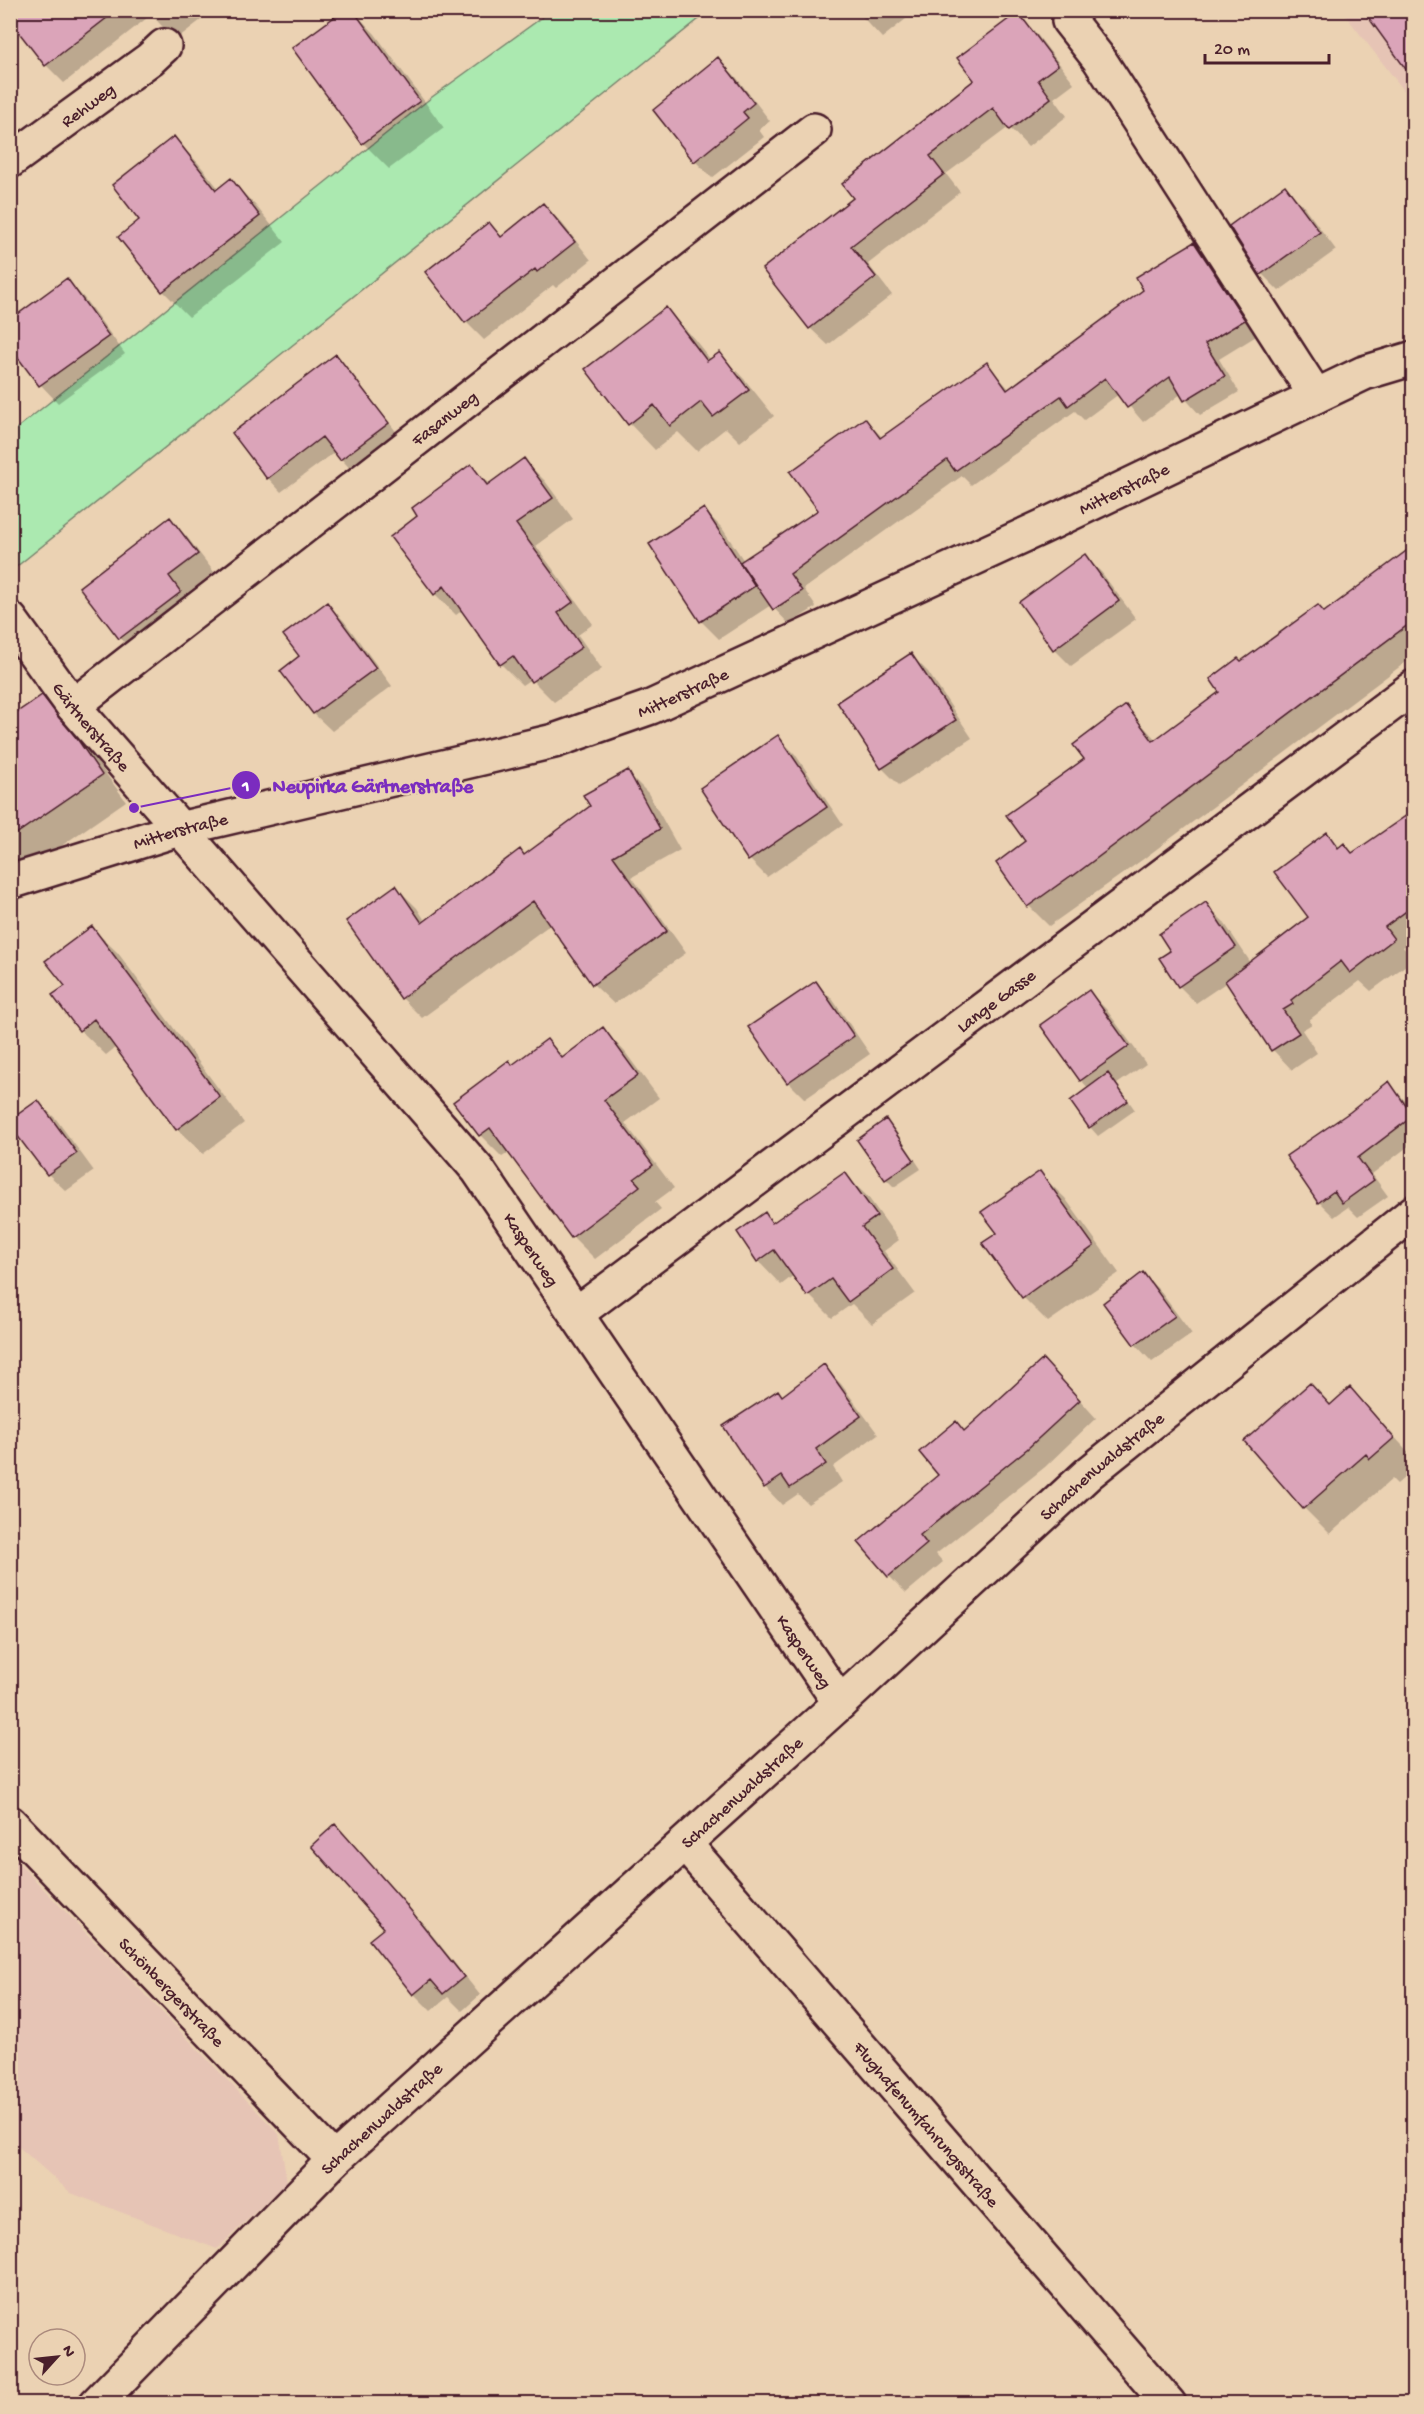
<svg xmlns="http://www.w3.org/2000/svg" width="1424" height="2414" viewBox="0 0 1424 2414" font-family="'Gochi Hand',sans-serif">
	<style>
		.built { fill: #e6c4b5 }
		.green { fill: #abe9b0; stroke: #7a846e; stroke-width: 1.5 }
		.shadow { fill: #0003 }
		.building { fill: #dba4b9; stroke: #4a1f2b; stroke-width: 1.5 }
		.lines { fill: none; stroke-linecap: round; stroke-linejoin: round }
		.minor-casing { stroke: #4a1f2b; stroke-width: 38 }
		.minor { stroke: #ebd2b3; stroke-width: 33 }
		.labels { text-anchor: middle; stroke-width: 4.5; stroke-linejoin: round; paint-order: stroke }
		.street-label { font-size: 18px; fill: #4a1f2b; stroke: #ebd2b3 }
		.leader { fill: none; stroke: #7b2cbf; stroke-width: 2 }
		.callout-dot { fill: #7b2cbf; stroke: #ebd2b3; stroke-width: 2 }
		.mark-label { font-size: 18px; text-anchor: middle; font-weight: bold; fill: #fff }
		.callout-label { font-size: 20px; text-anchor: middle; font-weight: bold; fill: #7b2cbf; stroke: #ebd2b3; stroke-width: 4.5; stroke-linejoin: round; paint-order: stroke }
	</style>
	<rect width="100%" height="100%" fill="#ebd2b3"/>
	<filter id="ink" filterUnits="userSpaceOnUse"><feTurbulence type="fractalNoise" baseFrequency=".0167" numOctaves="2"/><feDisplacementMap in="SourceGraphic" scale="12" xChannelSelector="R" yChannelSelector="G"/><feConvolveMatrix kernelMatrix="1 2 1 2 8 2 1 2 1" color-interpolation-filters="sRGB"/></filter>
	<g filter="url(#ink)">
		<path class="built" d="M 1342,11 L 1413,11 L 1413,102 Z
			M 11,1855 L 279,2134 L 287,2182 L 217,2249 L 71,2193 L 11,2140 Z"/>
		<path class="green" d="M 551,11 L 709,11 L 11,571 L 11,433 L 432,97 Z"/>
		<path class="shadow" d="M 23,10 L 141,10 L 147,18 L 64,83 L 46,65 L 11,20 Z
			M 147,10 L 214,10 L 175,40 Z
			M 352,10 L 375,34 L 444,128 L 389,169 L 363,143 L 295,49 Z
			M 856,10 L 917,10 L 882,38 Z
			M 1365,10 L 1414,10 L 1414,76 Z
			M 1018,14 L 1035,32 L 1074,83 L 1054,98 L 1067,116 L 1028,147 L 1009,127 L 946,174 L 960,192 L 868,264 L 892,295 L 828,345 L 810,328 L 855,199 L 976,80 Z
			M 718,59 L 736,77 L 770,121 L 759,130 L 764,137 L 712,178 L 695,161 Z
			M 174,138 L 199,164 L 219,189 L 231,180 L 256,206 L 285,242 L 189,317 L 163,291 L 120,237 L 141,220 Z
			M 1285,187 L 1302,204 L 1336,250 L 1279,291 L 1262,274 L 1231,227 Z
			M 543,205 L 561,222 L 591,260 L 556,288 L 553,285 L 484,340 L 466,322 L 427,273 L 489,224 L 502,237 Z
			M 1194,244 L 1209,259 L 1258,335 L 1219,359 L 1239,392 L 1200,415 L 1181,394 L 1143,422 L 1119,394 L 1084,420 L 1075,411 L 971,485 L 962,476 L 804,589 L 816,607 L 789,624 L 771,605 L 719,639 L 701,621 L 651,544 L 704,510 L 722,528 L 744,561 L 820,511 L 865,420 L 883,438 L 987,364 L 1010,390 L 1145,290 Z
			M 67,280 L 84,298 L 125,354 L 58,403 L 41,385 L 10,344 Z
			M 666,309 L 691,335 L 711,360 L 720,354 L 745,380 L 774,416 L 740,442 L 726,428 L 697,451 L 678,432 L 655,450 L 630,424 L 587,369 Z
			M 336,356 L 349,370 L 401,438 L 354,473 L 335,452 L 281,492 L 268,478 Z
			M 524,460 L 545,481 L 573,519 L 536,546 L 593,624 L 578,635 L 602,669 L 554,702 L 531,679 L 522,685 L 501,664 L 463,610 L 456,615 L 435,594 L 419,516 L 471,466 L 490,485 Z
			M 170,519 L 187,537 L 214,572 L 186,594 L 198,610 L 138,656 L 120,638 L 81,587 Z
			M 1414,548 L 1414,656 L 1142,860 L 1049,926 L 1029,906 L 1027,842 L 1126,707 L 1157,741 L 1221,692 L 1241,663 L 1325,614 Z
			M 1085,556 L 1102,573 L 1136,619 L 1071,666 L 1054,649 Z
			M 327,604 L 344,621 L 392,686 L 332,731 L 314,714 L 282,671 L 301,657 Z
			M 911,655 L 928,672 L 972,738 L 899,785 L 882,768 Z
			M 42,697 L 68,723 L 126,801 L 12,880 L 10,878 L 10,743 Z
			M 778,737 L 795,754 L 843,825 L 767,877 L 750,860 L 702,789 Z
			M 627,772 L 648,793 L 680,850 L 632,877 L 686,953 L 614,1004 L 593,984 L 551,924 L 422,1018 L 402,998 L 396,887 L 417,908 L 426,922 L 525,856 L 592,806 Z
			M 1414,813 L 1414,912 L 1404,918 L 1414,930 L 1414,940 L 1403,947 L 1413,960 L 1371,991 L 1360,981 L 1309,1020 L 1312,1024 L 1302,1030 L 1317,1053 L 1292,1070 L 1273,1050 L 1227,982 L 1196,1003 L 1179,986 L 1172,951 L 1205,904 L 1223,921 L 1251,963 L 1310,917 L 1327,834 L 1341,848 L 1344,845 L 1353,854 Z
			M 92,928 L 118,953 L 244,1123 L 203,1154 L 177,1129 L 116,1047 L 106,1055 L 80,1030 L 67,986 Z
			M 816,983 L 833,1000 L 870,1054 L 805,1099 L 788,1082 Z
			M 1089,992 L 1106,1009 L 1146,1064 L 1117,1084 L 1135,1110 L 1098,1136 L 1090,1127 L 1089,1089 L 1081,1080 Z
			M 603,1029 L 625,1052 L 659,1098 L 625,1123 L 674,1188 L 655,1202 L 661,1209 L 595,1259 L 573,1237 L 510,1152 L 502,1157 L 480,1135 L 513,1066 L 547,1041 L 564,1058 Z
			M 1389,1083 L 1414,1111 L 1414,1142 L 1372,1174 L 1388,1196 L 1358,1217 L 1348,1207 L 1334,1217 L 1319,1202 L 1351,1113 Z
			M 38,1102 L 56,1119 L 94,1171 L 66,1191 L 48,1174 L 10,1123 Z
			M 886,1121 L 895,1130 L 921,1169 L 894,1187 L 886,1179 Z
			M 1039,1173 L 1065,1198 L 1119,1273 L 1048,1322 L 1023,1297 L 999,1234 Z
			M 844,1174 L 868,1197 L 899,1240 L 884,1251 L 915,1293 L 872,1324 L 852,1304 L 832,1318 L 809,1295 L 794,1275 L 781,1285 L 758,1261 L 765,1214 L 774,1224 Z
			M 1143,1274 L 1160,1291 L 1192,1334 L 1152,1362 L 1135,1344 L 1106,1303 Z
			M 823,1366 L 841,1384 L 878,1434 L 833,1467 L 842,1482 L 808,1504 L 798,1494 L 782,1505 L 765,1487 L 783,1397 Z
			M 1060,1378 L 1096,1418 L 1045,1467 L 936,1554 L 943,1562 L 906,1593 L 889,1576 L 965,1432 Z
			M 1310,1385 L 1331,1406 L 1350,1389 L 1414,1458 L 1414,1469 L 1397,1484 L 1392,1479 L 1330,1534 L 1304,1508 L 1246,1441 Z
			M 335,1826 L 421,1921 L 480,1995 L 462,2011 L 448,1997 L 431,2011 L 414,1994 L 386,1928 Z"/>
		<path class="building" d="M 10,10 L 117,10 L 45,66 L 10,21 Z
			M 344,10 L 353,10 L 420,101 L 362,144 L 292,48 Z
			M 1363,10 L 1413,10 L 1413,79 Z
			M 1018,12 L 1058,65 L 1038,80 L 1051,98 L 1009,130 L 993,108 L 930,156 L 944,174 L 851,246 L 876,277 L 809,329 L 762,269 L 853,198 L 842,184 L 974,80 L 957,58 Z
			M 718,57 L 754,103 L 743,112 L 748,118 L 694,162 L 653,110 Z
			M 174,136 L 216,190 L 231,178 L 260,216 L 162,292 L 118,237 L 139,220 L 112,185 Z
			M 1285,185 L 1320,232 L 1260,275 L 1229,226 Z
			M 543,203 L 575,242 L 537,272 L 535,269 L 465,323 L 425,272 L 489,222 L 501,237 Z
			M 1194,242 L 1245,320 L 1205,344 L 1225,376 L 1184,401 L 1170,377 L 1127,408 L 1105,378 L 1068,406 L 1061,396 L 955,471 L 947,460 L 790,574 L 802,591 L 773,610 L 740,562 L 818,510 L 790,472 L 865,418 L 880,438 L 987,362 L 1007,390 L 1143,290 L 1136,277 Z
			M 67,278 L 109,336 L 39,386 L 10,347 L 10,320 Z
			M 666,307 L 707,361 L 720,352 L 749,390 L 713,417 L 701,402 L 670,426 L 654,405 L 628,425 L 585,369 Z
			M 336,354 L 389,423 L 340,460 L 322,437 L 267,479 L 232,433 Z
			M 524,458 L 553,498 L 516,524 L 573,602 L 558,613 L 582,647 L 531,682 L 513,656 L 500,665 L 444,586 L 434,595 L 390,537 L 417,516 L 412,508 L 471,464 L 487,485 Z
			M 704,508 L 755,586 L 700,622 L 649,544 Z
			M 170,517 L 198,554 L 169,576 L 181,592 L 119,639 L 79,587 Z
			M 1413,546 L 1413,621 L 1073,876 L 1072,875 L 1027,907 L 996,863 L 1025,841 L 1006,815 L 1084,759 L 1073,745 L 1126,705 L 1153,741 L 1219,692 L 1210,679 L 1238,658 L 1241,661 L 1318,605 L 1324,612 Z
			M 1085,554 L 1119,601 L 1053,650 L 1019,602 Z
			M 327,602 L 376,668 L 313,714 L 280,671 L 299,656 L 283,635 Z
			M 911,653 L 956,720 L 881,769 L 837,702 Z
			M 42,695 L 78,740 L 102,775 L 10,838 L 10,717 Z
			M 778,735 L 827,807 L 748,861 L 700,788 Z
			M 628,770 L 660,829 L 613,856 L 667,931 L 592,985 L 533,901 L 401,999 L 346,921 L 396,885 L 422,923 L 520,849 L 524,855 L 590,806 L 583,795 Z
			M 1413,811 L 1413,906 L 1385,927 L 1394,939 L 1350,973 L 1341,961 L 1291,1000 L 1293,1004 L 1283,1010 L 1299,1033 L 1271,1051 L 1225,981 L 1308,917 L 1274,872 L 1327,832 L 1338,848 L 1344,843 L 1352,853 Z
			M 1206,902 L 1236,947 L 1178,987 L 1159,958 L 1170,951 L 1159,934 Z
			M 92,926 L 220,1097 L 176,1130 L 94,1019 L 79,1031 L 52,995 L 65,986 L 45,961 Z
			M 816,981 L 854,1036 L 787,1083 L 748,1027 Z
			M 1089,990 L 1129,1046 L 1080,1081 L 1040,1025 Z
			M 603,1027 L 638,1075 L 604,1100 L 653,1165 L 634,1179 L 640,1186 L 571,1238 L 490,1128 L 479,1136 L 453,1102 L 509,1060 L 512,1065 L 547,1039 L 562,1058 Z
			M 1108,1073 L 1128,1101 L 1089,1128 L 1070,1101 Z
			M 1389,1081 L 1413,1116 L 1358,1158 L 1374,1180 L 1342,1203 L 1334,1191 L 1318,1203 L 1286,1156 L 1350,1112 Z
			M 38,1100 L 77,1153 L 47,1175 L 10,1126 L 10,1120 Z
			M 886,1119 L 914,1160 L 885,1180 L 857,1140 Z
			M 1040,1171 L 1094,1246 L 1022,1298 L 982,1243 L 997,1233 L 981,1212 Z
			M 845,1172 L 877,1216 L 862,1227 L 893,1269 L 848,1302 L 831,1279 L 807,1296 L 774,1250 L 757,1262 L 737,1232 L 765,1212 L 772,1223 Z
			M 1143,1272 L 1175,1316 L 1134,1345 L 1103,1303 Z
			M 1043,1359 L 1080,1400 L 1027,1449 L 920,1535 L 927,1544 L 888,1577 L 858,1542 L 938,1475 L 919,1452 L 956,1421 L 964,1431 Z
			M 824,1364 L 861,1416 L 816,1449 L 826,1464 L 790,1488 L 782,1476 L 764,1488 L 723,1426 L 778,1390 L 782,1396 Z
			M 1310,1383 L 1330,1405 L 1350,1387 L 1394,1438 L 1370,1459 L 1366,1454 L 1303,1509 L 1244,1441 Z
			M 335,1824 L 404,1902 L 464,1977 L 443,1994 L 431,1980 L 413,1995 L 369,1940 L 384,1928 L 311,1846 Z"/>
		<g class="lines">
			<g class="minor-casing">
				<g id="minor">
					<path d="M 1069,21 L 1099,59 L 1316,396"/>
					<path id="s1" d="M 10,161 L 150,59 L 164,46"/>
					<path id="s2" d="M 10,619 L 73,706 L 478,1170 L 840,1703"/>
					<path id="s3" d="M 73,706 L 814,130"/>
					<path id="s4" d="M 10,882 L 179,829 L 554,741 L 651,707 L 1042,527 L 1364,373 L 1414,358"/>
					<path id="s5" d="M 576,1314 L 1414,687"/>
					<path id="s6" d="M 10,1823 L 334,2160"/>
					<path id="s7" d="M 685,1844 L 1169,2404"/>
					<path id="s8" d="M 96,2404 L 334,2160 L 840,1703 L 1089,1473 L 1414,1212"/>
				</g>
			</g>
			<use href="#minor" class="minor"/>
		</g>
	</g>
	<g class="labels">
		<g class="street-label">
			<text dy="6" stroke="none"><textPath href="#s1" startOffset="96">Rehweg</textPath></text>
			<text dy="6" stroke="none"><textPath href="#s3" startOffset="470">Fasanweg</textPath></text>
			<text dy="6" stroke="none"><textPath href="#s4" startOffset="1186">Mitterstraße</textPath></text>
			<text dy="6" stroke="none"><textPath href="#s4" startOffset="700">Mitterstraße</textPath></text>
			<text dy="6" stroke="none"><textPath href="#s2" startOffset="135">Gärtnerstraße</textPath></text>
			<text dy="6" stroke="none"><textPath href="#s4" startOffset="178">Mitterstraße</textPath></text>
			<text dy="6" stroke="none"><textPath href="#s5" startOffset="524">Lange Gasse</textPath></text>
			<text dy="6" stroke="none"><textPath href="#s2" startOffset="819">Kasperweg</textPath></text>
			<text dy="6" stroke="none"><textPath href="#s8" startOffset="1376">Schachenwaldstraße</textPath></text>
			<text dy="6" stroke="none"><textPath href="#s2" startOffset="1305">Kasperweg</textPath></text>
			<text dy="6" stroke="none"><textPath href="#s8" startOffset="890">Schachenwaldstraße</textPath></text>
			<text dy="6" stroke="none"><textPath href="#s6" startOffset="234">Schönbergerstraße</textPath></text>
			<text dy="6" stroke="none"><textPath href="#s8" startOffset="404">Schachenwaldstraße</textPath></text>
			<text dy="6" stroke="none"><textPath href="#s7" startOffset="370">Flughafenumfahrungsstraße</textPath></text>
		</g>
	</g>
	<path class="leader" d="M134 808L246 785"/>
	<g class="callout-dot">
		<circle cx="134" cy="808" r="6"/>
		<circle cx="246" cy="785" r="15"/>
	</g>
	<g class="mark-label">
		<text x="246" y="791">1</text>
	</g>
	<g class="callout-label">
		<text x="373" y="792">Neupirka Gärtnerstraße</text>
	</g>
	<rect width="1424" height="2414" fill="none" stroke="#ebd2b3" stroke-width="36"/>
	<rect x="18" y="18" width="1388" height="2378" fill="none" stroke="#4a1f2b" stroke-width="2" filter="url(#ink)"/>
	<g transform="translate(57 2357) rotate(63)"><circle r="28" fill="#ebd2b3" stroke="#ab8a7d" stroke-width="1.5"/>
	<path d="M0-4.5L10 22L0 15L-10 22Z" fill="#4a1f2b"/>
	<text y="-9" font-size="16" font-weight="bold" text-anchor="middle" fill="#4a1f2b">N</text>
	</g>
	<path d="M1205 54v9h124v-9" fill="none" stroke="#4a1f2b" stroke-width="3"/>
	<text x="1214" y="54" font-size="18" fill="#4a1f2b" stroke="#ebd2b3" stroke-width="4.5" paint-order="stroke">20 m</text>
</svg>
